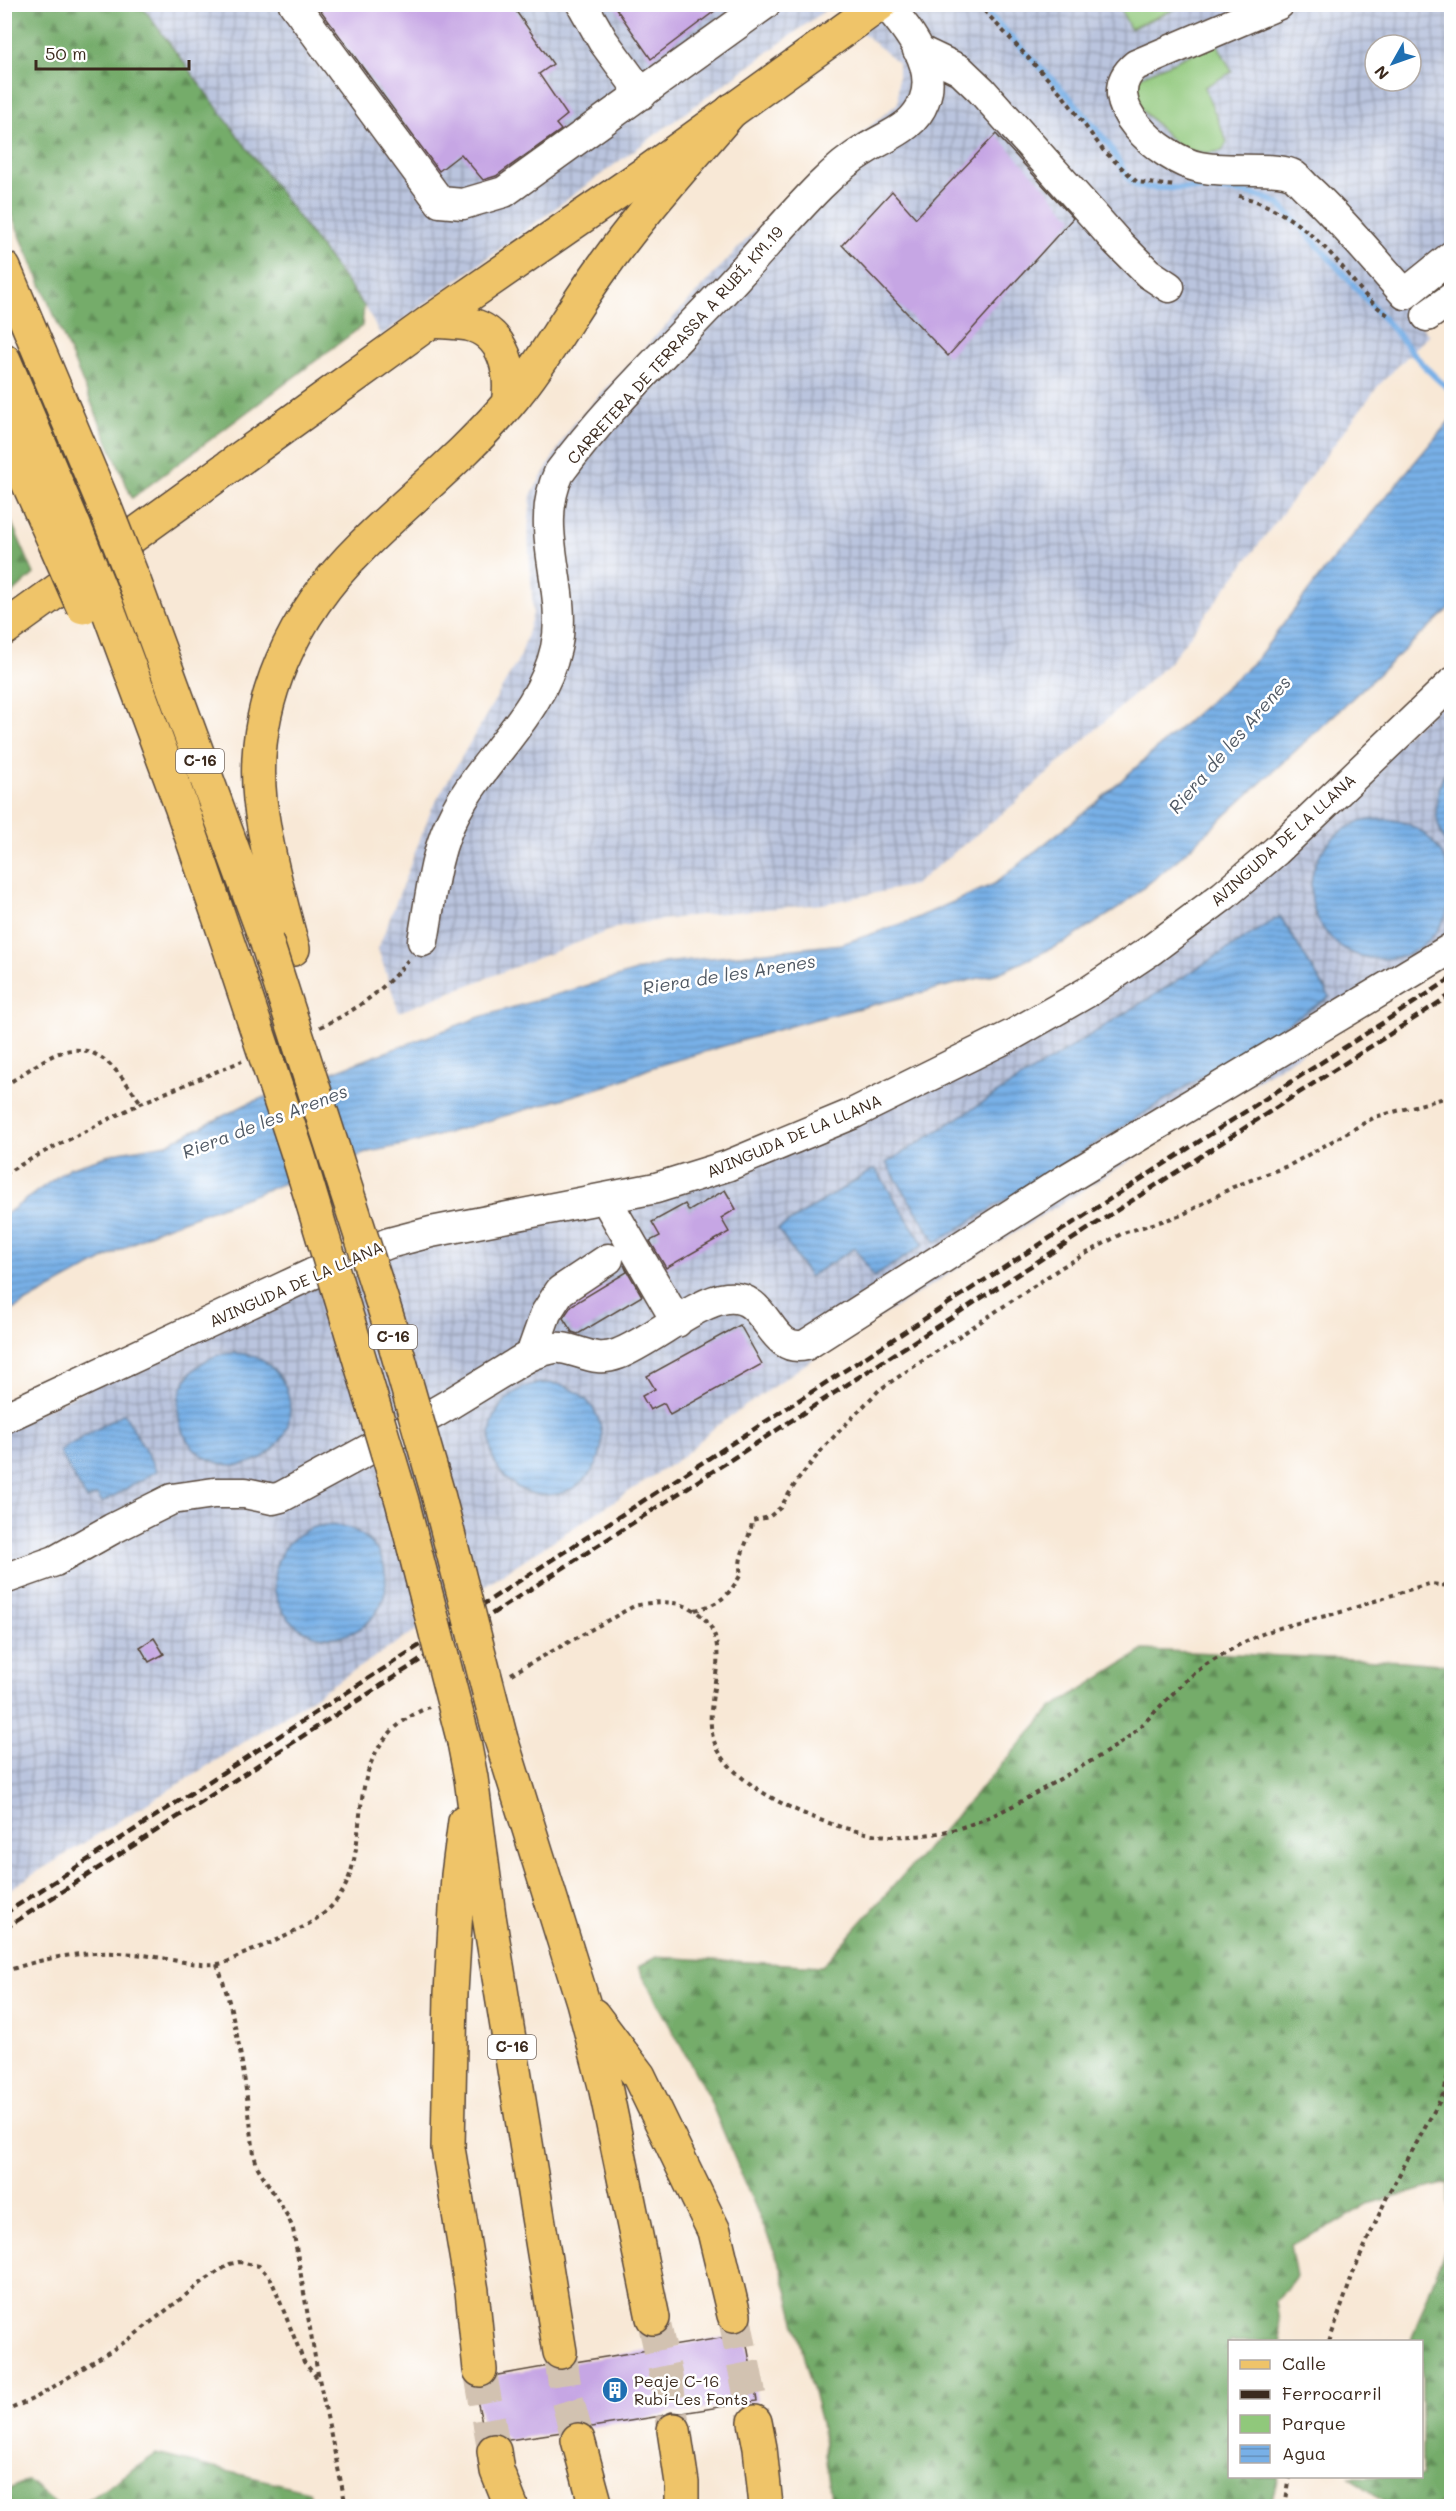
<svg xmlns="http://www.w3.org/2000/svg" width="1456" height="2511" viewBox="0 0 1456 2511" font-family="Mali,sans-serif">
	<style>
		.industrial { fill: url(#industrial-grid); fill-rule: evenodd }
		.green { fill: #90c87b; stroke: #66794c; stroke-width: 1.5 }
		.forest { fill: url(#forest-firs); stroke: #586b44; stroke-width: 1.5 }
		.water { fill: url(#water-rules); stroke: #5a6d82; stroke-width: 1.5 }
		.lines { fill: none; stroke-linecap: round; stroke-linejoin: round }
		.stream { stroke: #78b0e7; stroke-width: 6 }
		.building { fill: #c6a6e4 }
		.highway-tunnel { stroke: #d2c2b1; stroke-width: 33; stroke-dasharray: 33 16; stroke-linecap: butt }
		.minor-casing { stroke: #57463a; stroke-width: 33 }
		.major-casing { stroke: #57463a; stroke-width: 36 }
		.highway-casing { stroke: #57463a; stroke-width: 36 }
		.path { stroke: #57463a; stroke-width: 4; stroke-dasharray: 4.5 4.5; stroke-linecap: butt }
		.minor { stroke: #fff; stroke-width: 30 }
		.major { stroke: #efc469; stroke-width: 33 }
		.highway { stroke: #efc469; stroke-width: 33 }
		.rail { stroke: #3b2a1e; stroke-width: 4.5; stroke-dasharray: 9 4.5; stroke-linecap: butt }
		.highway-bridge-casing { stroke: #57463a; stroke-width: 36; stroke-linecap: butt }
		.highway-bridge { stroke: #efc469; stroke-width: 33 }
		.labels { text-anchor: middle; stroke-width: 5; stroke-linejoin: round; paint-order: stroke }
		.shield { fill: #fff; stroke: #766a62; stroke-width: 1.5 }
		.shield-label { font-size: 15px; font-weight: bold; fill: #3b2a1e }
		.street-label { font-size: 16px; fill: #3b2a1e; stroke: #fff }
		.poi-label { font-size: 16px; fill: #3b2a1e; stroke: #fff; text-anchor: start }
		.water-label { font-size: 18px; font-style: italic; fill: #505964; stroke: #fff }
	</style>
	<defs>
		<pattern id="industrial-grid" width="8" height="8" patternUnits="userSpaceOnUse" patternTransform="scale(1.5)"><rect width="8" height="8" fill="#bac4de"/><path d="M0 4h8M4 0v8" fill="none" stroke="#989fb3"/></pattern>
		<pattern id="forest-firs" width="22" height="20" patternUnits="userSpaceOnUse" patternTransform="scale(1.5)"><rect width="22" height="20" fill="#74ac6b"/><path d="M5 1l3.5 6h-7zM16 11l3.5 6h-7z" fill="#608c57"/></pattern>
		<pattern id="water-rules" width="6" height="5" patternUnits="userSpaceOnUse" patternTransform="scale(1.5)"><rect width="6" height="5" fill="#78b0e7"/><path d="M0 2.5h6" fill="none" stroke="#648fbb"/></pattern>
	</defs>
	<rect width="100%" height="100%" fill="#fff"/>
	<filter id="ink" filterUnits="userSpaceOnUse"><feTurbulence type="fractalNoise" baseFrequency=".0167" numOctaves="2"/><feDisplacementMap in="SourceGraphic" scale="12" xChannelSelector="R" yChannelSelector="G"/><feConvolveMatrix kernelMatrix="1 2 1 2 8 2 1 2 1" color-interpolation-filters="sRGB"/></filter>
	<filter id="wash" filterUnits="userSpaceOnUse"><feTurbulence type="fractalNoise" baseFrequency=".008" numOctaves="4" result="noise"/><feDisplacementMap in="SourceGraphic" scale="24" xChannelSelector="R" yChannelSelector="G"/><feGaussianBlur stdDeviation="1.35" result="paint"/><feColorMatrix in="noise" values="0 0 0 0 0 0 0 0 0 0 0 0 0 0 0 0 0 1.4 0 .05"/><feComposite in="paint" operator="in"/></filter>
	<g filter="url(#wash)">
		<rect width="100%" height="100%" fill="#f8e8d6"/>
		<path class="industrial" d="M 141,5 L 1451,5 L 1451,277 L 1408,311 L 1429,335 L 1379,385 L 1170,662 L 1014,804 L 914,885 L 823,904 L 690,916 L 621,926 L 399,1012 L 378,949 L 432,808 L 521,655 L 533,613 L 528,533 L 531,495 L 572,425 L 790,193 L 898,103 L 898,63 L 831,6 L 381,336 L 364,305 ZM 1375,45 L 1411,45 L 1411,81 L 1375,81 Z
			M 1451,696 L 1451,959 L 810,1361 L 715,1427 L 682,1457 L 209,1765 L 5,1892 L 5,1428 L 228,1322 L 408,1249 L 660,1200 L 1089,1003 Z"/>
		<path class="green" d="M 1119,5 L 1184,5 L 1130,29 Z
			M 1217,43 L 1232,72 L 1204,87 L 1227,142 L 1222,151 L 1208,153 L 1181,149 L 1143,111 L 1133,91 L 1137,78 Z"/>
		<path class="forest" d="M 4,5 L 141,5 L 364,306 L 362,326 L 132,498 L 5,200 Z
			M 4,505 L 34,574 L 5,600 L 4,600 Z
			M 1144,1650 L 1403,1661 L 1451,1665 L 1452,2438 L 1444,2449 L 1451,2466 L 1451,2495 L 1435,2506 L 1391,2506 L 1350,2477 L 1422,2476 L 1422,2342 L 1411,2341 L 1449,2238 L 1448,2183 L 1367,2204 L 1333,2225 L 1290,2245 L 1296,2276 L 1276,2302 L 1282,2341 L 1230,2342 L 1230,2476 L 1278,2477 L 1270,2506 L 832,2506 L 821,2423 L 781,2267 L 708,2096 L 638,1967 L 656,1957 L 822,1966 L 1053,1707 Z
			M 156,2454 L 309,2491 L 313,2506 L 80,2506 Z
			M 27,2480 L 28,2480 L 59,2506 L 5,2506 L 5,2492 Z"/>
		<path class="water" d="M 1451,419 L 1451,607 L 1177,860 L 1119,908 L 1067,941 L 999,973 L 804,1022 L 653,1067 L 612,1084 L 413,1143 L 369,1152 L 155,1231 L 5,1314 L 5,1215 L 69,1168 L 119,1152 L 167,1144 L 247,1104 L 480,1017 L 664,963 L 842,944 L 910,921 L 994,884 L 1096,803 L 1256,660 L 1330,563 Z
			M 1451,763 L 1451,851 C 1431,824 1432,790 1451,763 Z
			M1311 889a70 70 0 1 1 140 0a70 70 0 1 1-140 0Z
			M 1280,916 L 1330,997 L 936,1243 L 886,1163 Z
			M 875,1168 L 924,1245 L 874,1277 L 855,1248 L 809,1277 L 778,1229 Z
			M178 1409a56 56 0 1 1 112 0a56 56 0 1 1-112 0Z
			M490 1439a56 56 0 1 1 112 0a56 56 0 1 1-112 0Z
			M 124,1413 L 157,1471 L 102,1503 L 97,1495 L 87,1500 L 59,1451 Z
			M274 1581a56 56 0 1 1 112 0a56 56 0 1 1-112 0Z"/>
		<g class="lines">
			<path class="stream" d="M 979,4 L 1072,100 L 1109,145 L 1128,178 L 1135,185 L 1144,187 C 1185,190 1243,185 1279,204 C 1318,244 1354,286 1391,327 C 1411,349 1427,373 1452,391"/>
		</g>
		<g id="blocks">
			<path class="building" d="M 316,4 L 511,4 L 553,64 L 539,74 L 567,115 L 556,124 L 561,130 L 496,176 L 483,180 L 461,154 L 439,171 Z
				M 613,4 L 724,4 L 651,59 Z
				M 996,134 L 1073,218 L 948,356 L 842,245 L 892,191 L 916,218 Z
				M 725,1190 L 736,1209 L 721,1218 L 729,1232 L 666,1268 L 650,1241 L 660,1236 L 652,1222 L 685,1204 L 689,1211 Z
				M 624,1265 L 642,1296 L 578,1334 L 572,1332 L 563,1318 L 572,1305 L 627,1272 Z
				M 740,1325 L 762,1364 L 670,1415 L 664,1403 L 650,1410 L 642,1396 L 655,1389 L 647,1376 Z
				M 154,1638 L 164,1654 L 149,1662 L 140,1647 Z
				M 745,2334 L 757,2401 L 682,2413 L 671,2412 L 661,2416 L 592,2427 L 583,2422 L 574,2422 L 565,2426 L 562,2432 L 509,2440 L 500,2433 L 492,2432 L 485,2435 L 474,2387 L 482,2389 L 490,2385 L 498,2375 L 549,2366 L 562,2371 L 571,2367 L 575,2362 Z"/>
		</g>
	</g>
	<g filter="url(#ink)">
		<use href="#blocks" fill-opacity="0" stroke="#57463a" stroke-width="1.5"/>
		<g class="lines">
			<path class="highway-tunnel" d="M 734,2315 L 755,2422
				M 653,2318 L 666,2376 L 674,2430
				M 560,2352 L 566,2395 L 578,2440
				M 480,2370 L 494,2451"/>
			<g class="minor-casing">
				<path id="minor" d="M 294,4 L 440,202 L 463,204 L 504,192 L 765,4
					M 582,4 L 603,41 L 642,94
					M 1279,4 L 1136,65 C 1092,101 1162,159 1199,167 C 1225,173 1271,166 1291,174 C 1297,176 1303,185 1308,189 C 1343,221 1373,259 1405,294 L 1452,256
					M 918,50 L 960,70 L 981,90 L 1117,242 L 1148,273 L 1169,287
					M 1427,316 L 1452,298
					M 423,941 C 431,898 434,852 455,813 C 485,756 542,713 556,648 C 569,589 532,530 559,473 C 606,409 664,354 718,297 C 753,261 784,222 820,186 C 834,172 849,159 866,149 C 888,135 914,128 924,101 C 938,67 908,29 886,4
					M 605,1198 L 677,1322
					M 531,1355 L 546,1313 L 560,1291 L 608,1259
					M 4,1418 L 312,1274 L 389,1243 L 431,1232 L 656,1188 L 727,1166 L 852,1114 L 1014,1034 L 1091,990 L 1151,950 L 1223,896 L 1276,851 L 1452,683
					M 4,1579 L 55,1561 L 112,1529 L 172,1499 L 214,1493 L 245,1493 L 273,1499 L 281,1497 C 337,1467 393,1437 448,1405 C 468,1393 487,1381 507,1369 C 516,1364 525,1357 534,1354 C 543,1351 552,1347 561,1348 C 584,1351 594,1363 618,1354 C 650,1342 697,1301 727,1298 C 769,1293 768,1355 806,1345 L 1065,1180 L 1452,948"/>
			</g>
			<g class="major-casing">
				<path id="major" d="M 4,629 L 431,321 L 647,172 L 880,4"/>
			</g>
			<g class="highway-casing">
				<path id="highway" d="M 4,268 L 104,505
					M 431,321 C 443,322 456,322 468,324 C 505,332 513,373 508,404
					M 4,360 L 73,523
					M 4,429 L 55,543
					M 134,581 L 266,940
					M 107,607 L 181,806 L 232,955
					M 4,624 L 16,620
					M 293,949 C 280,899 266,851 260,800 C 250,703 294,613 362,546 C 410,498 464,456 508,404 C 544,362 570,312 603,267 C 642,212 688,162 732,110
					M 501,1739 L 583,2002 L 605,2086 L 653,2318
					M 464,1742 L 471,1778 L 489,1916 L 560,2352
					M 465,1821 L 458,1875 L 451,1993 L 448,2148 L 472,2291 L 480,2370
					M 593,2015 L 639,2076 L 714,2231 L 734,2315
					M 755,2422 L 760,2448 L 766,2506
					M 674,2430 L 682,2483 L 682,2506
					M 578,2440 L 596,2506
					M 494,2451 L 497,2471 L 511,2506"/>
			</g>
			<path class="path" d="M 978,4 L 1061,93 L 1103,150 L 1137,182 L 1176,186
				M 1239,196 C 1278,205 1313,233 1339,263 C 1354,281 1369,304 1390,316
				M 320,1027 C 356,1011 384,990 408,960
				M 4,1086 C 19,1077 33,1066 48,1058 C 94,1033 117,1070 141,1103
				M 4,1174 L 44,1152 L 141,1103 L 242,1061
				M 695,1610 C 720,1604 728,1597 741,1574 C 736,1556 751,1539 752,1521 L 769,1517 L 780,1508 L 797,1481 L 824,1447 L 879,1390 L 1062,1267 L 1123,1233 L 1182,1215 L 1233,1187 L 1290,1165 L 1375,1117 L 1452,1096
				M 511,1674 L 634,1606 C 655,1601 680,1599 698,1613 C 737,1643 704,1694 712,1733 C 721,1788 831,1830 879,1835 C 953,1843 1004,1812 1065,1776 C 1085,1764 1107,1753 1126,1739 C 1157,1714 1179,1681 1213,1660 C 1226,1653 1239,1644 1253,1638 C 1281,1625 1312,1620 1341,1612 C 1371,1603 1399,1592 1429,1584 L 1452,1586
				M 217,1964 C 240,2026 246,2089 254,2154 L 257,2166 L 288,2217 L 293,2229 L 317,2369 L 346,2506
				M 4,1972 C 47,1956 89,1950 134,1954 C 161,1956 189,1966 216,1964 C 225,1964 233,1959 241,1955 C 268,1944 295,1934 319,1917 C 392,1866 320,1753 429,1707
				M 1329,2342 L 1355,2268 L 1387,2197 L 1444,2093 L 1452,2057
				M 4,2412 L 37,2397 L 128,2340 L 205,2280 L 230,2264 L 239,2262 L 259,2266 L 271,2279 L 304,2362 L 319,2380
				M 1285,2506 L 1290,2476"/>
			<use href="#minor" class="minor"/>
			<use href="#major" class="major"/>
			<use href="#highway" class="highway"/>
			<path class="rail" d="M 4,1914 L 1452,978
				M 4,1929 L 1452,994"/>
			<g class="highway-bridge-casing">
				<path id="highway-bridge" d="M 104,505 L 134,581
					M 73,523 L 107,607
					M 55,543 L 83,607
					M 266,940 L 388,1320 L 438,1494 L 501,1739
					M 232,955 L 298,1154 L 402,1501 L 464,1742"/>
			</g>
			<use href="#highway-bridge" class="highway-bridge"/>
		</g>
	</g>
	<defs>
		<g id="building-disc" transform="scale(1.35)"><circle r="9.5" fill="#1f6fb2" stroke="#fff"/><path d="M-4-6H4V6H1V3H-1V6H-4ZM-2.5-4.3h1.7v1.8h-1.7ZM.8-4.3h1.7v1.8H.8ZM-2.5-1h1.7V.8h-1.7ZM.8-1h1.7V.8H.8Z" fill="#fff"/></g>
	</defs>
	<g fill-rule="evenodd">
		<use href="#building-disc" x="615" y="2390"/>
	</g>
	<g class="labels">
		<g class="shield">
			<rect x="176" y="749" width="48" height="24" rx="4.5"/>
			<rect x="369" y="1325" width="48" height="24" rx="4.5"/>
			<rect x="488" y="2035" width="48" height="24" rx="4.5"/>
		</g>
		<g class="shield-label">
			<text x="200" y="766">C-16</text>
			<text x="393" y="1342">C-16</text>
			<text x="512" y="2052">C-16</text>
		</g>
		<g class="street-label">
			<text transform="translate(675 345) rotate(-48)" y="6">CARRETERA DE TERRASSA A RUBÍ, KM.19</text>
			<text transform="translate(1283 840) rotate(-42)" y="6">AVINGUDA DE LA LLANA</text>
			<text transform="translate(794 1136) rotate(-23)" y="6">AVINGUDA DE LA LLANA</text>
			<text transform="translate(296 1284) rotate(-24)" y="6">AVINGUDA DE LA LLANA</text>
		</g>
		<g class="poi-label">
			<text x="634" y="2387">Peaje C-16<tspan x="634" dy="18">Rubí-Les Fonts</tspan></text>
		</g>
		<g class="water-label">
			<text transform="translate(1230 745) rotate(-49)" y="6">Riera de les Arenes</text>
			<text transform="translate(729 975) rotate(-9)" y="6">Riera de les Arenes</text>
			<text transform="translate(265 1122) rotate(-21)" y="6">Riera de les Arenes</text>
		</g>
	</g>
	<rect width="1456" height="2511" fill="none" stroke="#fff" stroke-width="24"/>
	<rect x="1228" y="2340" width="195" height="138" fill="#ffffff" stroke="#b1aaa5" stroke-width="1.5"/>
	<rect x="1240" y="2360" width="30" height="9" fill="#efc469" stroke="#b1aaa5" stroke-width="1.5"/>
	<text x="1282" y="2370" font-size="18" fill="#3b2a1e">Calle</text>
	<rect x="1240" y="2390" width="30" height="9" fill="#3b2a1e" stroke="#b1aaa5" stroke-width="1.5"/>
	<text x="1282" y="2400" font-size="18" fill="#3b2a1e">Ferrocarril</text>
	<rect x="1240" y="2415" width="30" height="18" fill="#90c87b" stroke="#b1aaa5" stroke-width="1.5"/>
	<text x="1282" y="2430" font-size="18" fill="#3b2a1e">Parque</text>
	<rect x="1240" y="2445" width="30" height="18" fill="url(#water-rules)" stroke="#b1aaa5" stroke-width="1.5"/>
	<text x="1282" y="2460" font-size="18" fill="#3b2a1e">Agua</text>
	<g transform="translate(1393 63) rotate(230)"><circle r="28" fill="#ffffff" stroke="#b1aaa5" stroke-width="1.5"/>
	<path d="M0-4.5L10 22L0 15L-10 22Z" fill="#1f6fb2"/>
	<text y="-9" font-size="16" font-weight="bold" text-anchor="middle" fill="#3b2a1e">N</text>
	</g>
	<path d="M36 60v9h153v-9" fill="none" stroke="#3b2a1e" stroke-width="3"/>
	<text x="45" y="60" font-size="18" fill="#3b2a1e" stroke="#ffffff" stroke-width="4.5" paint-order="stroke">50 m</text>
</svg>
